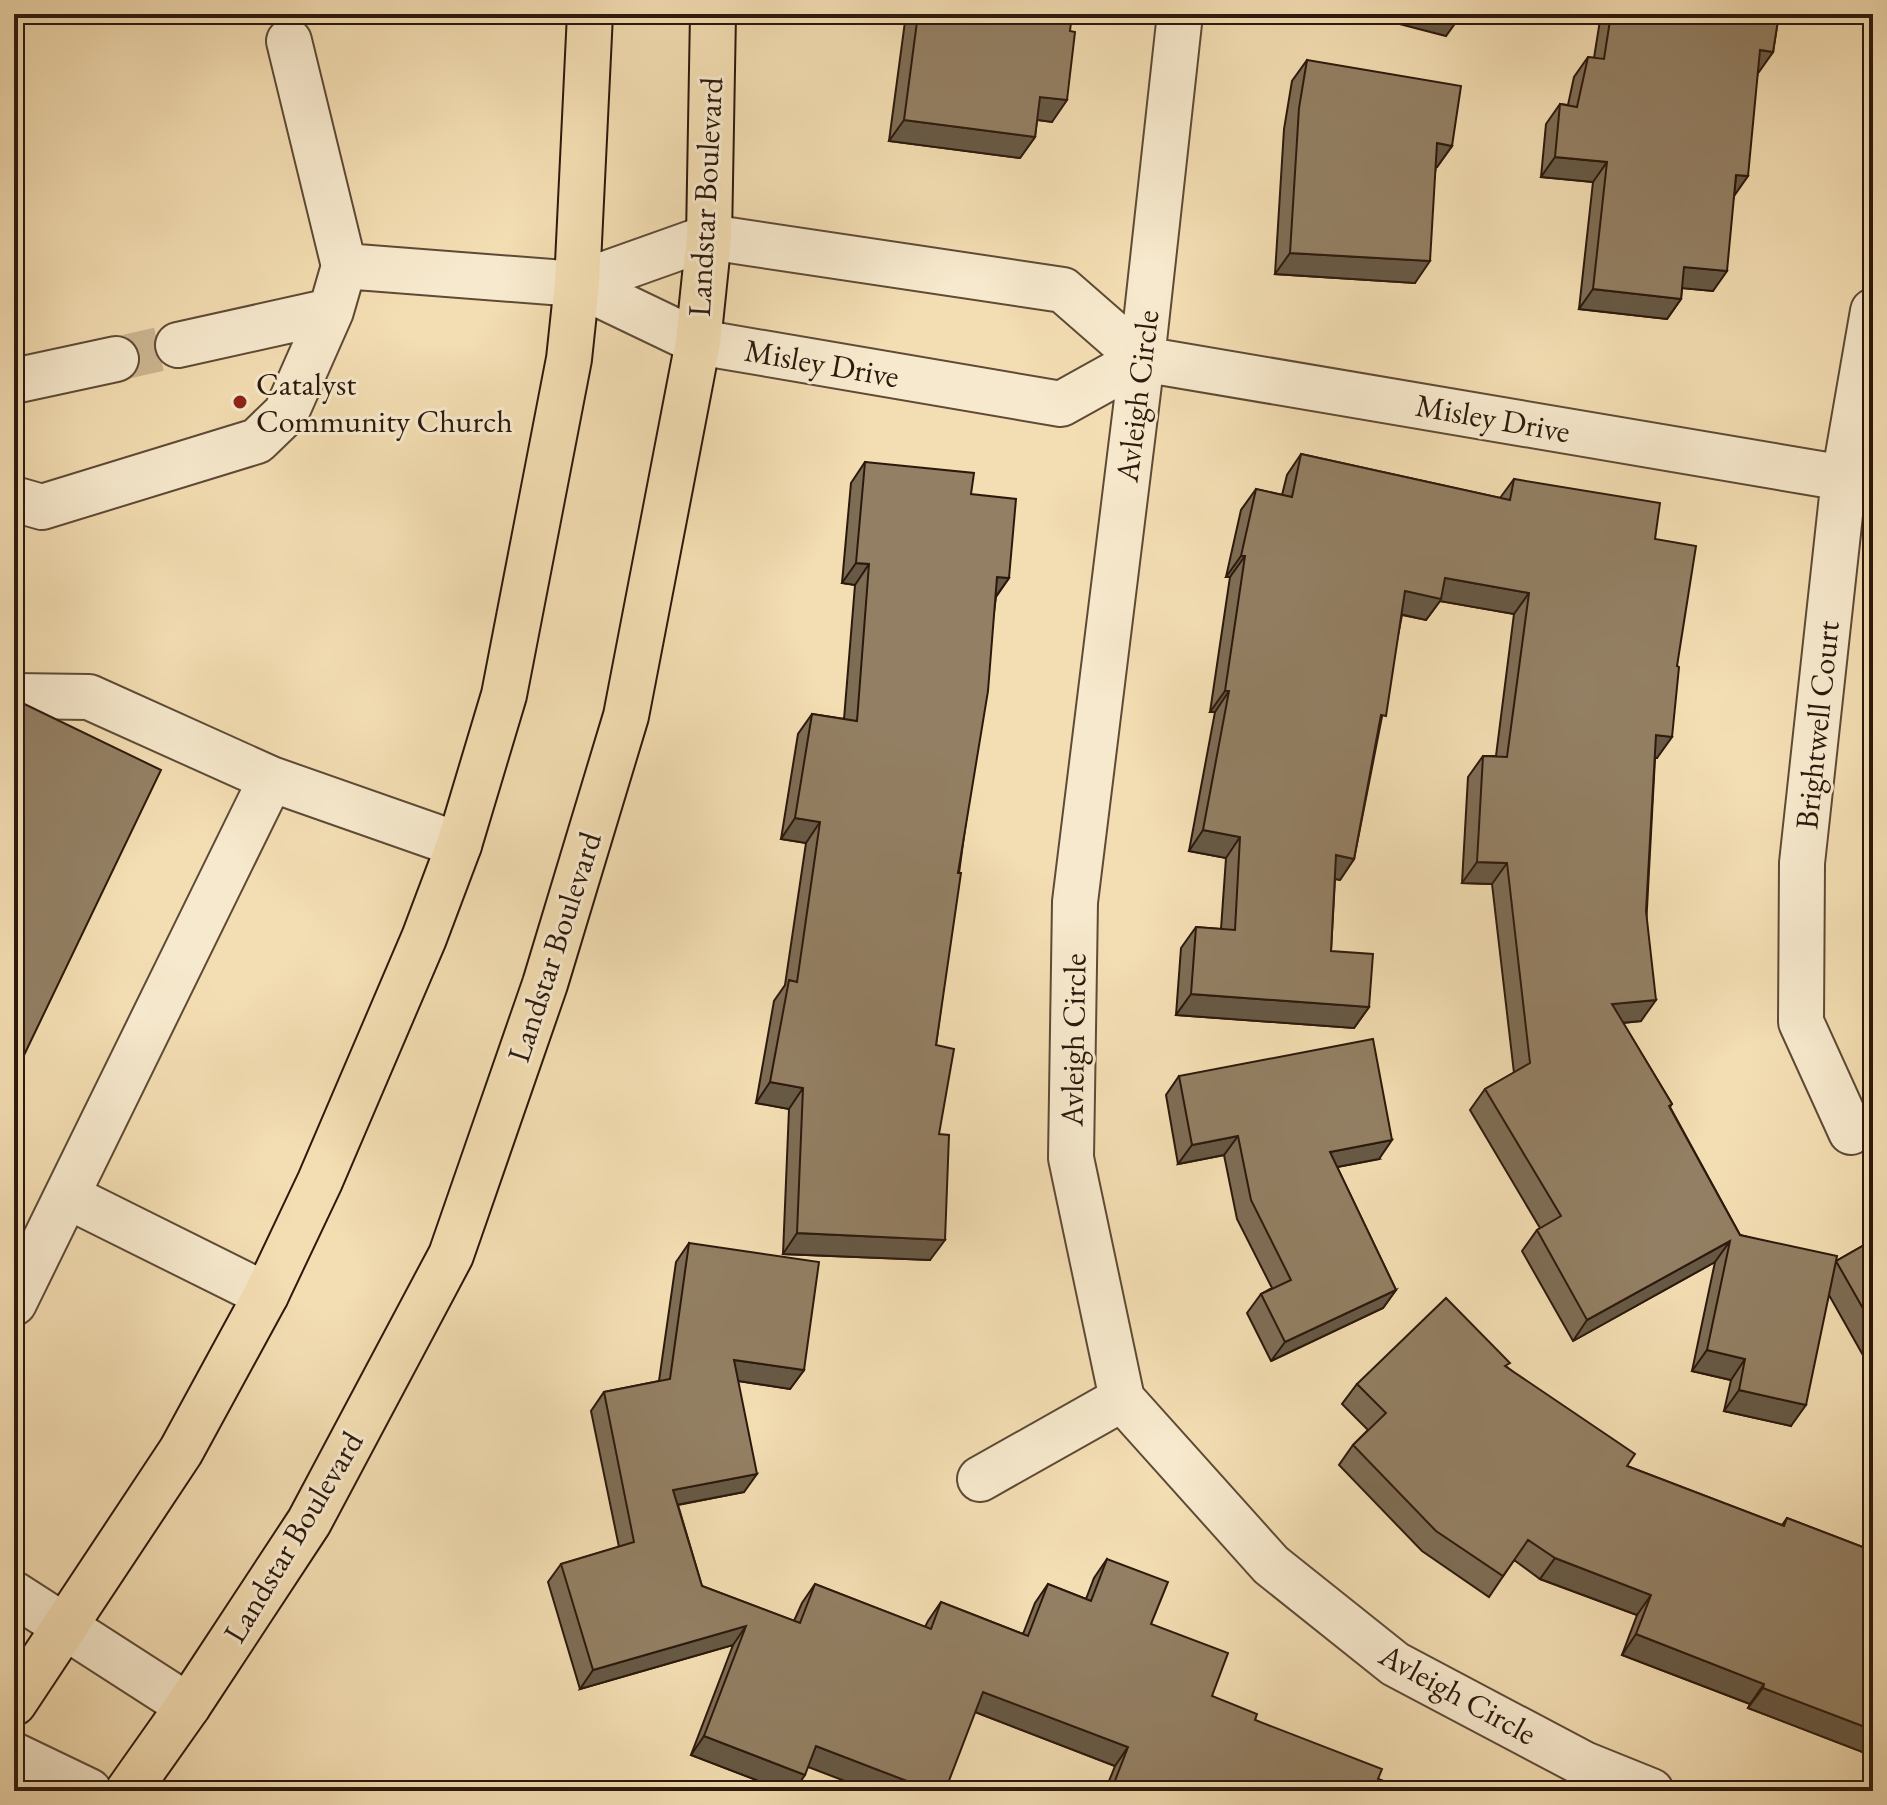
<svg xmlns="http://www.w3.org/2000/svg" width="1887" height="1805" viewBox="0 0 1887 1805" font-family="'EB Garamond',serif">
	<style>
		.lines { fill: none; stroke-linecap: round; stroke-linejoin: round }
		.minor-tunnel { stroke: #cbb691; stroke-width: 44; stroke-dasharray: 44 22; stroke-linecap: butt }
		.minor-casing { stroke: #5e4a36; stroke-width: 48 }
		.major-casing { stroke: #2c190d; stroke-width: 48 }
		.minor { stroke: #f7e9cd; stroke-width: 44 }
		.major { stroke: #f3ddb2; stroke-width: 44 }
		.wall { fill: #7e6d55; stroke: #2c190d; stroke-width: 2 }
		.shaded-wall { fill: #675945; stroke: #2c190d; stroke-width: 2 }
		.building { fill: #937f63; stroke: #2c190d; stroke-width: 2 }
		.poi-dot { fill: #8f2418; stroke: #f7e9cd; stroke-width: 3 }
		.labels { text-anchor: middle; stroke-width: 6; stroke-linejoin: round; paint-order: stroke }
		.street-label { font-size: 32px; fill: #2c190d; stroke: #f7e9cd }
		.poi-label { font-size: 32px; fill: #2c190d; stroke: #f7e9cd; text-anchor: start }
	</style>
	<rect width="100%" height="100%" fill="#f3ddb2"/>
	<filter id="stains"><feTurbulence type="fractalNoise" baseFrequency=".0025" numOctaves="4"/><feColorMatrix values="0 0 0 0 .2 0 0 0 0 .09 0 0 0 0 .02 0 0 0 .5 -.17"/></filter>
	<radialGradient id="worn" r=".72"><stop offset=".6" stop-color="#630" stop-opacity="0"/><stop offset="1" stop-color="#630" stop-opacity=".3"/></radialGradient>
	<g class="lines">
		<path class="minor-tunnel" d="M 116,359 L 178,345"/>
		<g class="minor-casing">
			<path id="minor" d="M 1180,14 L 1142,359 L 1075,902 L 1071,1158 L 1122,1399 L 1271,1565 L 1395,1664 L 1584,1764 L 1651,1791
				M 344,266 L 577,284 L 698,342 L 1061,404 L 1142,359
				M 577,284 L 709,237 L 1063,290 L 1142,359 L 1844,478
				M 178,345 L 331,311
				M 14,381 L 116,359
				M 14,499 L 42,507 L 257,441 L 286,413 L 331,311 L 344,266 L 289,41
				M 14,696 L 89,697 L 271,779 L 459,845
				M 1851,1132 L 1801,1022 L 1802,863 L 1844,478 L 1873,311
				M 67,1196 L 266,1295
				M 14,1303 L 271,779
				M 980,1479 L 1122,1399
				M 14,1594 L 188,1706
				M 14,1755 L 89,1791"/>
		</g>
		<g class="major-casing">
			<path id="major" d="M 14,1703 L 181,1451 L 266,1295 L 320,1181 L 424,938 L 459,845 L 504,695 L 569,359 L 577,284 L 590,14
				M 128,1791 L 188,1706 L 309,1522 L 451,1255 L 545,984 L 626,716 L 698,342 L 709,237 L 713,14"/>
		</g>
		<use href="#minor" class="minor"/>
		<use href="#major" class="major"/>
	</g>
	<path class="wall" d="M 906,14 L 1072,14 L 1052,122 L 1037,120 L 1035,137 L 1020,158 L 889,141 Z
		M 1601,14 L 1779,14 L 1773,52 L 1758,72 L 1734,196 L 1713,291 L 1682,288 L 1681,299 L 1667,319 L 1579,309 L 1593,182 L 1541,177 L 1546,124 L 1560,104 L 1568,105 L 1574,77 L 1588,57 L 1594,58 Z
		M 1307,60 L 1452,146 L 1437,167 L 1436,167 L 1415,283 L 1275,274 L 1284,129 L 1292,81 Z
		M 1301,454 L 1500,498 L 1514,479 L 1655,539 L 1657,758 L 1655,758 L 1641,1021 L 1623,1023 L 1672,1104 L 1670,1107 L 1740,1235 L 1836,1261 L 1873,1240 L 1873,1373 L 1829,1295 L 1791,1426 L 1724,1411 L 1731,1380 L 1692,1371 L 1715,1262 L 1573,1341 L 1522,1251 L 1537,1230 L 1540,1228 L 1470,1110 L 1485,1089 L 1514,1073 L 1492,884 L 1462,883 L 1468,777 L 1483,756 L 1496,756 L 1514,614 L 1440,601 L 1426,620 L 1402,615 L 1354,859 L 1340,880 L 1335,879 L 1331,951 L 1369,1007 L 1354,1028 L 1176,1015 L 1181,948 L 1196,927 L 1221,929 L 1226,858 L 1189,851 L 1215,712 L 1210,712 L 1230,577 L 1226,577 L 1241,510 L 1256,489 L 1282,495 L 1287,475 Z
		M 865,462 L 971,494 L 1009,578 L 996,597 L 936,1045 L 939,1134 L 930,1260 L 783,1254 L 789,1109 L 756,1103 L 774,1001 L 785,985 L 806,843 L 781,839 L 798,734 L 812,714 L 844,719 L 855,585 L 842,583 L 851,483 Z
		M 1179,1076 L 1379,1159 L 1337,1167 L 1396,1290 L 1383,1308 L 1271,1361 L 1247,1313 L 1261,1294 L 1272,1288 L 1237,1219 L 1224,1155 L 1178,1164 L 1166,1095 Z
		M 689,1243 L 804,1370 L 790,1389 L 738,1381 L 744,1492 L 678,1505 L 702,1586 L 794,1621 L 802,1603 L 815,1584 L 925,1627 L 928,1621 L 941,1602 L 1023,1634 L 1035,1603 L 1048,1584 L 1086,1599 L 1094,1578 L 1107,1559 L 1151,1624 L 1212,1696 L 1255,1720 L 1378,1779 L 1409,1791 L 1105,1791 L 1115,1766 L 975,1712 L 808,1767 L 794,1791 L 785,1791 L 691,1755 L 733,1645 L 580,1689 L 548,1582 L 561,1564 L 619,1547 L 591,1411 L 604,1392 L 659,1381 L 676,1262 Z
		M 1507,1367 L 1627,1466 L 1782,1525 L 1787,1518 L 1873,1551 L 1873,1756 L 1748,1708 L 1750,1704 L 1622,1655 L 1637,1615 L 1540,1579 L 1514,1560 L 1489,1597 L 1422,1551 L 1339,1465 L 1353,1445 L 1368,1430 L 1342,1404 L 1357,1384 Z"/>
	<path class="shaded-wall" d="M 1361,14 L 1458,14 L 1461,15 L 1446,36 Z
		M 1760,50 L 1773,52 L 1759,72 L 1746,70 Z
		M 1040,97 L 1067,100 L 1052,122 L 1025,118 Z
		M 904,120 L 1035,137 L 1020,158 L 889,141 Z
		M 1437,143 L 1452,146 L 1437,167 L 1422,165 Z
		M 1555,157 L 1607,162 L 1593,182 L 1541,177 Z
		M 1736,175 L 1748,176 L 1734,196 Z
		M 1290,253 L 1430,261 L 1415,283 L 1275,274 Z
		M 1684,267 L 1727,271 L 1713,291 L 1670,287 Z
		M 1593,289 L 1681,299 L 1667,319 L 1579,309 Z
		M 1241,556 L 1245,556 L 1230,577 L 1226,577 Z
		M 856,563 L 869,564 L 855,585 L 842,583 Z
		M 997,577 L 1009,578 L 994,599 Z
		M 1445,578 L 1529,593 L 1514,614 L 1440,601 L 1426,620 L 1391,612 L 1405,591 Z
		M 1225,691 L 1229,691 L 1215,712 L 1210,712 Z
		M 1656,735 L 1672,737 L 1657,758 L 1642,756 Z
		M 795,818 L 820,822 L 806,843 L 781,839 Z
		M 1203,830 L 1240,837 L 1226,858 L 1189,851 Z
		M 1336,855 L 1354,859 L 1340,880 L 1322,876 Z
		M 1477,862 L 1507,863 L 1492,884 L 1462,883 Z
		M 1191,994 L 1369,1007 L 1354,1028 L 1176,1015 Z
		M 1656,1000 L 1641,1021 L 1598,1025 L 1612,1004 Z
		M 770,1082 L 803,1088 L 789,1109 L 756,1103 Z
		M 1238,1136 L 1224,1155 L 1178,1164 L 1192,1145 Z
		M 1392,1140 L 1379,1159 L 1316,1171 L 1330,1152 Z
		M 797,1233 L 945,1240 L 930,1260 L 783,1254 Z
		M 1730,1241 L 1715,1262 L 1573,1341 L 1587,1320 Z
		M 1396,1290 L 1383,1308 L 1271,1361 L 1285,1342 Z
		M 1707,1350 L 1745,1359 L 1731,1380 L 1692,1371 Z
		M 734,1360 L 804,1370 L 790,1389 L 720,1378 Z
		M 1739,1390 L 1806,1405 L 1791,1426 L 1724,1411 Z
		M 757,1474 L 744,1492 L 660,1508 L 673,1490 Z
		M 1555,1558 L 1651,1595 L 1637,1615 L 1540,1579 Z
		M 746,1626 L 733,1645 L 580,1689 L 593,1670 Z
		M 1636,1634 L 1764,1684 L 1750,1704 L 1622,1655 Z
		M 1763,1688 L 1873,1730 L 1873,1756 L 1748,1708 Z
		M 983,1692 L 1128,1747 L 1115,1766 L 970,1710 Z
		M 704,1736 L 805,1775 L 794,1791 L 785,1791 L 691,1755 Z
		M 816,1746 L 933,1791 L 871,1791 L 803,1765 Z"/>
	<path class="building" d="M 918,14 L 1072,14 L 1070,31 L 1075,32 L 1067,100 L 1040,97 L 1035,137 L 904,120 Z
		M 1611,14 L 1779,14 L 1773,52 L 1760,50 L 1748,176 L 1736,175 L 1727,271 L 1684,267 L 1681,299 L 1593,289 L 1607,162 L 1555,157 L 1560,104 L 1577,107 L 1588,57 L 1604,59 Z
		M 1307,60 L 1461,86 L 1452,146 L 1437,143 L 1430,261 L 1290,253 L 1299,108 Z
		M 1301,454 L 1510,500 L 1514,479 L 1660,503 L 1655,539 L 1696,546 L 1677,666 L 1679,667 L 1672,737 L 1656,735 L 1646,911 L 1656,1000 L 1612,1004 L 1672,1104 L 1669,1106 L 1740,1235 L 1837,1256 L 1836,1261 L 1873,1240 L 1873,1326 L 1836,1261 L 1806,1405 L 1739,1390 L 1745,1359 L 1707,1350 L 1730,1241 L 1587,1320 L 1537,1230 L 1561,1216 L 1485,1089 L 1530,1063 L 1507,863 L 1477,862 L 1483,756 L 1507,757 L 1529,593 L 1445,578 L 1441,599 L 1405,591 L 1386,716 L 1381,715 L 1354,859 L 1336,855 L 1331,951 L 1373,954 L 1369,1007 L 1191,994 L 1196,927 L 1235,930 L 1240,837 L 1203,830 L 1229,691 L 1225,691 L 1245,556 L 1241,556 L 1256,489 L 1292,497 Z
		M 865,462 L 974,473 L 971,494 L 1016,499 L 1009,578 L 997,577 L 988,691 L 958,873 L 961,873 L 936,1045 L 954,1049 L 939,1134 L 949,1135 L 945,1240 L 797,1233 L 803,1088 L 770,1082 L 789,980 L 797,982 L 820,822 L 795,818 L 812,714 L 857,721 L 869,564 L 856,563 Z
		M 14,699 L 161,770 L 14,1076 Z
		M 1373,1039 L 1392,1140 L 1330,1152 L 1396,1290 L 1285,1342 L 1261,1294 L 1291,1280 L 1251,1200 L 1238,1136 L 1192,1145 L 1179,1076 Z
		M 689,1243 L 819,1262 L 804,1370 L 734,1360 L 757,1474 L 673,1490 L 702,1586 L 800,1623 L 815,1584 L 931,1629 L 941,1602 L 1028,1636 L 1048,1584 L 1091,1601 L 1107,1559 L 1168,1582 L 1151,1624 L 1228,1653 L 1212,1696 L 1257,1714 L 1255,1720 L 1382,1769 L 1378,1779 L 1409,1791 L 1111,1791 L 1128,1747 L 983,1692 L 945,1791 L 933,1791 L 816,1746 L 805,1775 L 704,1736 L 746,1626 L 593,1670 L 561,1564 L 634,1542 L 604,1392 L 670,1379 Z
		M 1446,1298 L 1510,1363 L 1505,1366 L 1635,1454 L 1627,1466 L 1784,1526 L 1787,1518 L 1873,1551 L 1873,1730 L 1763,1688 L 1764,1684 L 1636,1634 L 1651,1595 L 1555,1558 L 1528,1540 L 1503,1576 L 1436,1531 L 1353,1445 L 1386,1413 L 1357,1384 Z"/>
	<circle class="poi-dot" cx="240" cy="402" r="8"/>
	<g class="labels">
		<g class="street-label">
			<text transform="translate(705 197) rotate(-87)" y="11">Landstar Boulevard</text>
			<text transform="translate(822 363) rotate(10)" y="11">Misley Drive</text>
			<text transform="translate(1137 396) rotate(-83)" y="11">Avleigh Circle</text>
			<text transform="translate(1493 418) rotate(10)" y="11">Misley Drive</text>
			<text transform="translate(1817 725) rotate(-84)" y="11">Brightwell Court</text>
			<text transform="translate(554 947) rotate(-72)" y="11">Landstar Boulevard</text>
			<text transform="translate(1073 1040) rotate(-89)" y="11">Avleigh Circle</text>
			<text transform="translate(293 1537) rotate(-59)" y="11">Landstar Boulevard</text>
			<text transform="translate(1458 1694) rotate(29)" y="11">Avleigh Circle</text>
		</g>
		<g class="poi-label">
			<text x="256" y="395">Catalyst<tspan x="256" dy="37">Community Church</tspan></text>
		</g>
	</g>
	<rect width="1887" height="1805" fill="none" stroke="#f3ddb2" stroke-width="48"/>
	<rect x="16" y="16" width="1855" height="1773" fill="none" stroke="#2c190d" stroke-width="4"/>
	<rect x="24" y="24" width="1839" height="1757" fill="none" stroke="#2c190d" stroke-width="2"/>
	<rect width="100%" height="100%" filter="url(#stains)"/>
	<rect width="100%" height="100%" fill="url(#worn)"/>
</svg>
